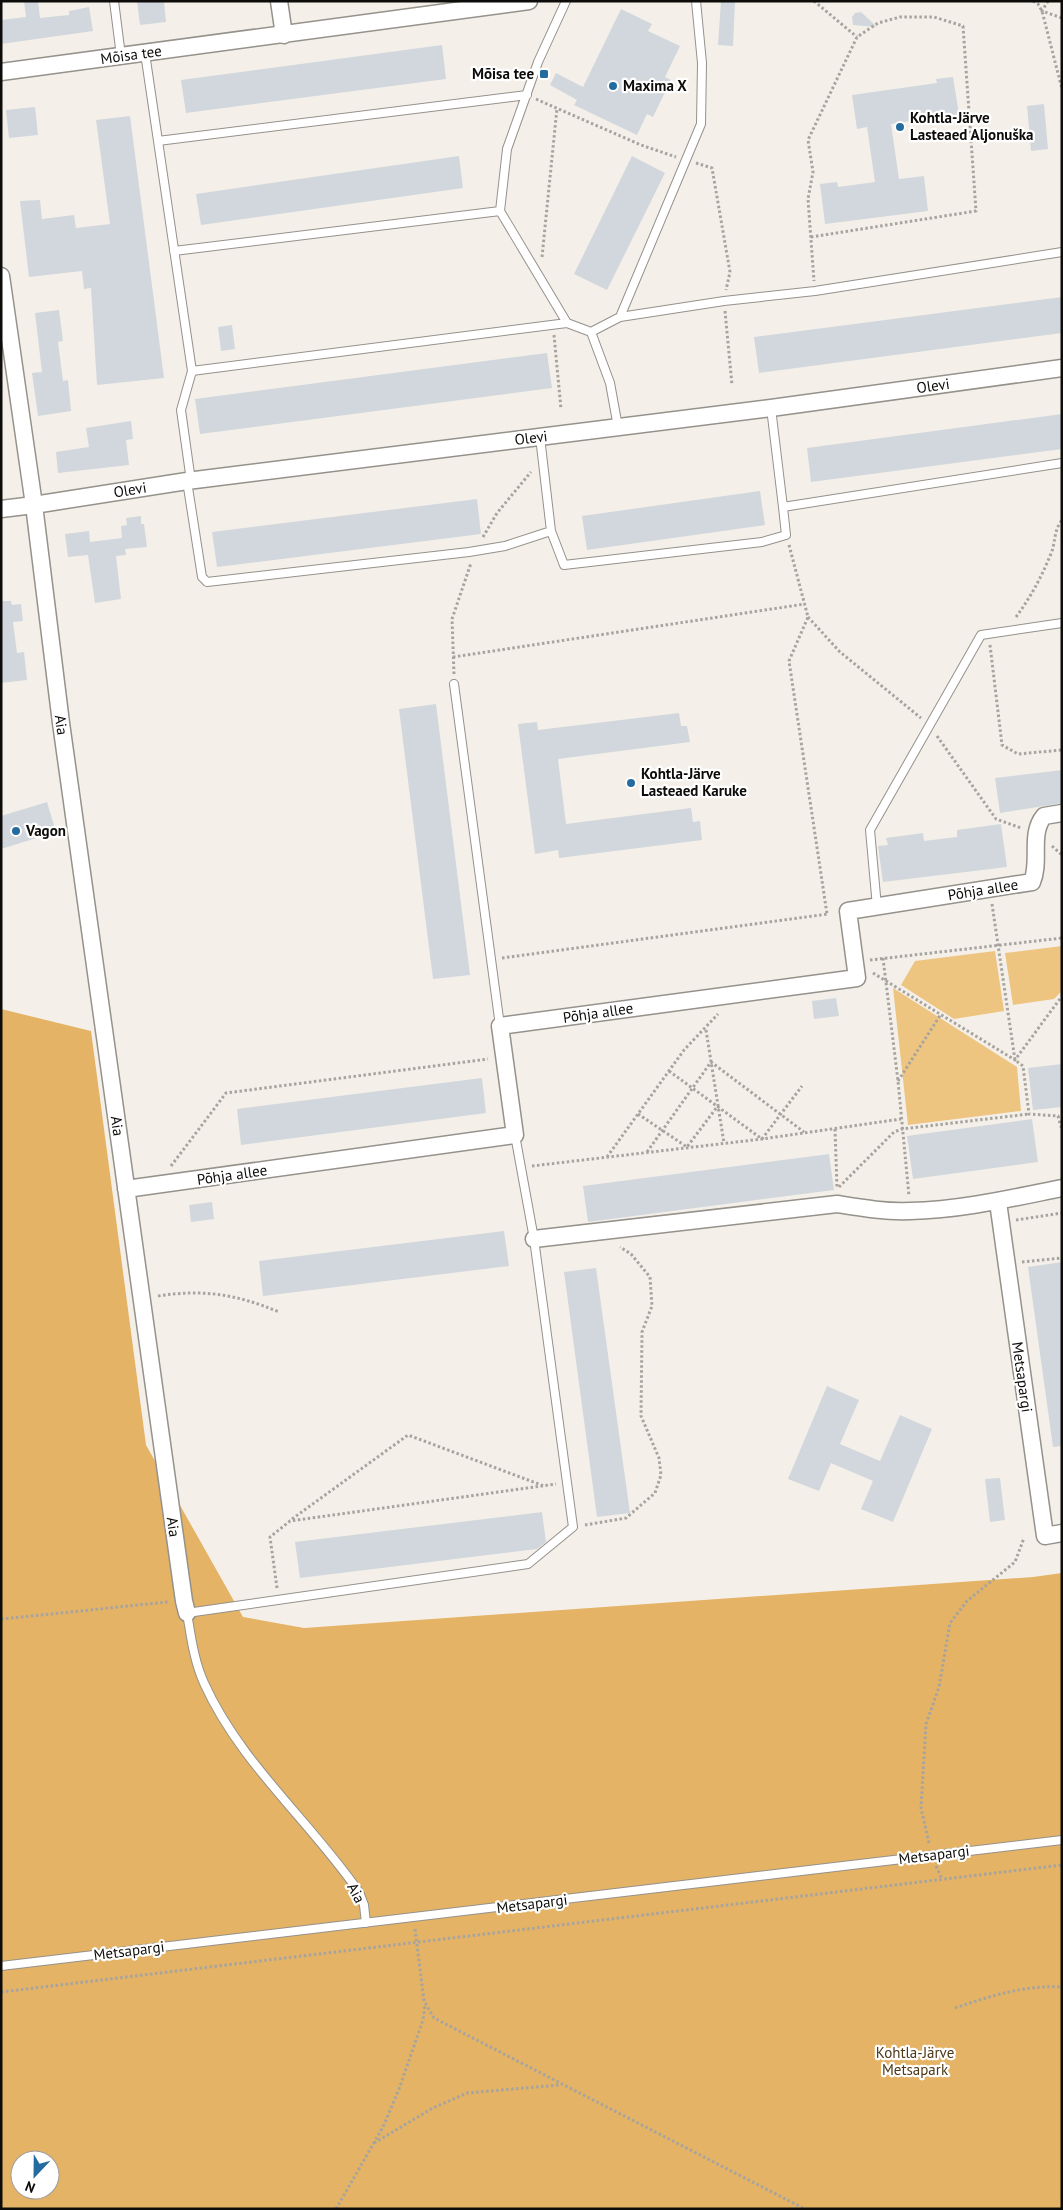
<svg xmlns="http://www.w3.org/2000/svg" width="1063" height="2210" viewBox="0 0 1063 2210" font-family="'PT Sans',sans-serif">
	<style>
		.green { fill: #eec481 }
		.forest { fill: #e4b365; fill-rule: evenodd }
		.building { fill: #d1d7dc }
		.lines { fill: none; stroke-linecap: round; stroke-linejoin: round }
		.lane-casing { stroke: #95918b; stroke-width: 10 }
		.street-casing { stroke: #95918b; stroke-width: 19 }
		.path { stroke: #a7a49f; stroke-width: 3; stroke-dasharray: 2.5 2.5; stroke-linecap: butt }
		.lane { stroke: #fff; stroke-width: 8 }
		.street { stroke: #fff; stroke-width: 16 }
		.poi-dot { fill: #246b9f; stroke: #fff; stroke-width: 2 }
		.labels { text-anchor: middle; stroke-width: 4.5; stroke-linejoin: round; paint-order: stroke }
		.street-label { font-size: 15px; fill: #0d0c0a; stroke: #fff }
		.poi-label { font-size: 15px; font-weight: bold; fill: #0d0c0a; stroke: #fff; text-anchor: start }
		.park-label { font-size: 15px; fill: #4c3816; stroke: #fff }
	</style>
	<rect width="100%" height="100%" fill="#f4f0e9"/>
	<path class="green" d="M 1062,946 L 1062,991 L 1054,999 L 1013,1005 L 1005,953 Z
		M 995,951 L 1004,1011 L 954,1019 L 901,985 L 915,961 Z
		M 893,988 L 1017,1067 L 1021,1111 L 908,1125 Z"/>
	<path class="forest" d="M 1,1009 L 91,1031 L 146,1445 L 243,1617 L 304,1628 L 1033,1577 L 1062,1573 L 1062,2209 L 1,2209 ZM 20,2160 L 50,2160 L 50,2190 L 20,2190 Z"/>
	<path class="building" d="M 24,1 L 38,1 L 40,18 L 69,15 L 69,11 L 89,7 L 93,31 L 1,44 L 1,20 L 26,17 Z
		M 137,1 L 164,1 L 166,22 L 140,25 Z
		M 721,1 L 735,1 L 733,46 L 718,45 Z
		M 621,9 L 652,24 L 648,31 L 680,46 L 665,77 L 671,80 L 653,117 L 647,114 L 637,135 L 574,105 L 577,100 L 550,85 L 556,73 L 583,87 Z
		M 861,12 L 877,27 L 853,25 L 852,17 L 855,13 Z
		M 442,45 L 446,79 L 186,113 L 181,80 Z
		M 953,77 L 959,114 L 891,124 L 899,179 L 924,176 L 928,211 L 825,224 L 820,184 L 837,182 L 838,187 L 875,182 L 867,127 L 857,129 L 852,95 L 937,83 L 936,79 Z
		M 1044,104 L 1048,149 L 1031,151 L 1027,106 Z
		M 35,107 L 38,135 L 9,138 L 6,110 Z
		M 130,116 L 164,378 L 97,385 L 91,288 L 84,289 L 82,271 L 29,277 L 20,201 L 40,200 L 42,219 L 74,215 L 76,228 L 110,224 L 96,120 Z
		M 459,156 L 463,188 L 201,225 L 196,194 Z
		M 632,156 L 665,173 L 607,290 L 574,274 Z
		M 1062,297 L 1062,333 L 759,373 L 754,337 Z
		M 59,310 L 63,341 L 58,342 L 63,381 L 68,380 L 71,411 L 38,416 L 32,373 L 42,372 L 35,313 Z
		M 232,325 L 235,349 L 221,351 L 218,327 Z
		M 547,353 L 552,388 L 200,434 L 195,399 Z
		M 1062,414 L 1062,449 L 811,482 L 807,448 Z
		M 131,421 L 133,439 L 126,440 L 129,465 L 58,473 L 56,452 L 89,447 L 86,428 Z
		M 760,491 L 765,525 L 587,550 L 582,516 Z
		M 477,499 L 481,534 L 217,567 L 212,532 Z
		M 141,516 L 141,524 L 144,524 L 147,547 L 125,549 L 126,555 L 116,556 L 121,599 L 95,603 L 88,555 L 68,557 L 65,534 L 89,531 L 90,542 L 122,538 L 121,526 L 127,525 L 126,518 Z
		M 1,601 L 11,601 L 12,605 L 21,604 L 23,621 L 13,622 L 17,653 L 24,652 L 27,680 L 1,683 Z
		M 436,704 L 470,975 L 433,979 L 399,709 Z
		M 679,713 L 681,726 L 687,726 L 690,742 L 558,759 L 566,824 L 691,808 L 693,822 L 700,821 L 702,840 L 559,858 L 558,850 L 535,854 L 518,724 L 537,722 L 538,730 Z
		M 1062,770 L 1062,803 L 1000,813 L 995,778 Z
		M 47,802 L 56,832 L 1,849 L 1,816 Z
		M 1001,824 L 1007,867 L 883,882 L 878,846 L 888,845 L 886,838 L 923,833 L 924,841 L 957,837 L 957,830 Z
		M 836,998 L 839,1016 L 814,1019 L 812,1001 Z
		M 1062,1064 L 1062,1107 L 1033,1110 L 1028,1068 Z
		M 482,1078 L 486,1113 L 241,1145 L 237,1109 Z
		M 1032,1119 L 1038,1162 L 913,1179 L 907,1136 Z
		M 829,1154 L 834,1190 L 588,1222 L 583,1186 Z
		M 212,1202 L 214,1219 L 191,1222 L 189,1205 Z
		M 504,1231 L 509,1266 L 263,1296 L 259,1261 Z
		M 1062,1262 L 1062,1446 L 1053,1447 L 1028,1267 Z
		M 596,1268 L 630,1513 L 597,1517 L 564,1272 Z
		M 827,1386 L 859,1400 L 840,1444 L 880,1461 L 900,1415 L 932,1429 L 893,1522 L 861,1509 L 873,1481 L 831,1463 L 819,1491 L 788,1479 Z
		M 1000,1478 L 1005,1520 L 990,1522 L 985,1479 Z
		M 542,1512 L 546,1542 L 537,1549 L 300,1578 L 295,1542 Z"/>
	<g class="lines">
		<g class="lane-casing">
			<path id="lane" d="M 114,1 L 121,56
				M 566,1 L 538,62 L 507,149 L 500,211 L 567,323 L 591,332 L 610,383 L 618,427
				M 145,53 L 158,141 L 527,95
				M 158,141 L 192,371 L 181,410 L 191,481
				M 174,251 L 500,211
				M 620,317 L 724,301 L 815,291 L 1062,252
				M 591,332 L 620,317 L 701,124 L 702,63 L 696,1
				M 192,371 L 567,323
				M 771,408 L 783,507 L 1062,463
				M 540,437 L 551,531 L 564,565 L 762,542 L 786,535 L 783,507
				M 187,481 L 202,577 L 207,582 L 469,552 L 505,546 L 551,531
				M 454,684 L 500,1026
				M 877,907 L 870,830 L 981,635 L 1062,623
				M 366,1923 L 364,1905 L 359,1892 C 310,1821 240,1763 204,1683 C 194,1661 191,1637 187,1613 L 528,1564 L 573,1527 L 534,1239 L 515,1135
				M 1,1966 L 1062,1840"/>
		</g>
		<g class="street-casing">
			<path id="street" d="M 279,1 L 284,35
				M 1,72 L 529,1
				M 1,276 L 34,505 L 61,723 L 184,1601 L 187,1613
				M 1,509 L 34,505 L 187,481 L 771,408 L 1062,368
				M 126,1189 L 515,1135 L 500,1026 L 857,978 L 848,911 L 1032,882 C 1041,861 1029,834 1044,816 L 1062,813
				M 998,1202 L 1045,1536 L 1062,1533
				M 534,1239 L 837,1204 C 862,1208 885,1212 910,1211 C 961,1210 1012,1198 1062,1188"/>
		</g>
		<path class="path" d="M 814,1 L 857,37
			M 1033,1 L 1038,4 L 1042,11 L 1062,89
			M 1048,1 L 1042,11 L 1062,18
			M 536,99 L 641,145 L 676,157
			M 696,163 L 712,168 L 730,272 L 726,290
			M 811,237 L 976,211 L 963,26 L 934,17 L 900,17 L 878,23 L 857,37 L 808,140 L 813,172 L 808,199 L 814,281
			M 542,257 L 557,108
			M 725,311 L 732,385
			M 554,335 L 561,409
			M 483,537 L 497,513 L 531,472
			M 789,545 L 808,617 L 789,661 L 827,914
			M 808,617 L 840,652 L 921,718
			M 1016,617 C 1030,598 1041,578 1050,556 C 1056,544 1053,531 1062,520
			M 990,645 L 1002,745 L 1018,754 L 1062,750
			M 453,657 L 805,604
			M 454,674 L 452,619 L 471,563
			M 937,736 L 996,819 L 1021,828
			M 1052,846 L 1062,855
			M 992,904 L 1015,1060 L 1023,1066 L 1029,1114 L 1058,1116 L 1062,1130
			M 502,958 L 828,914
			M 883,958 L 898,1081 L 909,1196
			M 870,960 L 1062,938
			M 873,973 L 1015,1060 L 1062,996
			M 706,1030 L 724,1143
			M 669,1071 L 762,1139 L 802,1086
			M 898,1081 L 941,1014
			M 638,1114 L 687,1147 L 717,1107
			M 835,1129 L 837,1188
			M 647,1152 L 711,1062 L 804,1132
			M 607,1157 L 684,1050 L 718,1014
			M 171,1166 L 226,1093 L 488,1059
			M 532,1166 L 762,1139 L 901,1119
			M 839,1187 L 894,1132 L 902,1129 L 1029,1114
			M 1016,1220 L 1062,1213
			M 1022,1262 L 1062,1258
			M 158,1296 C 203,1289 236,1294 279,1312
			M 292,1519 L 408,1435 L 544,1486
			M 585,1525 L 626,1518 L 655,1493 L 661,1475 L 659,1458 L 641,1416 L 642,1332 L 652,1306 L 650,1277 L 631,1254 L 620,1247
			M 277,1588 L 270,1537 L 290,1521 L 556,1484
			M 1,1619 L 168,1602
			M 929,1843 L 921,1808 L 926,1724 L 939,1687 L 950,1623 L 967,1601 L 1015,1562 L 1024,1538
			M 936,1866 L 942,1879
			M 415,1929 L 424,2001 L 434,2018 L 805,2209
			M 1,1992 L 1062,1865
			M 955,2008 C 991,1996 1023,1985 1062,1987
			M 374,2143 L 433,2108 L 467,2093 L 559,2085
			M 336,2209 L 383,2127 L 399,2089 L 423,2020 L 425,2005"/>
		<use href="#lane" class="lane"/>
		<use href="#street" class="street"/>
	</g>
	<g class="poi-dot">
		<rect x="539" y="69" width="10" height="10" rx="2.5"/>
		<circle cx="613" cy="86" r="5"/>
		<circle cx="900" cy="127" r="5"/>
		<circle cx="631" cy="783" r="5"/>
		<circle cx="16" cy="831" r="5"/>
	</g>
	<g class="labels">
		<g class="street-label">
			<text transform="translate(131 55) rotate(-8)" y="5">Mõisa tee</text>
			<text transform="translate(933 386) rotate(-8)" y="5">Olevi</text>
			<text transform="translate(531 438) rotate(-7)" y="5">Olevi</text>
			<text transform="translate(130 490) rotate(-9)" y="5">Olevi</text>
			<text transform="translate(61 725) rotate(82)" y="5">Aia</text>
			<text transform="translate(983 890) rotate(-9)" y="5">Põhja allee</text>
			<text transform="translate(598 1013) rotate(-8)" y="5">Põhja allee</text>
			<text transform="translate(117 1126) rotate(82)" y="5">Aia</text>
			<text transform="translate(232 1175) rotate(-8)" y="5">Põhja allee</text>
			<text transform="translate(1022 1377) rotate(82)" y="5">Metsapargi</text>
			<text transform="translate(173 1527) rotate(82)" y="5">Aia</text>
			<text transform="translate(934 1855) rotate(-7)" y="5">Metsapargi</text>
			<text transform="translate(356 1893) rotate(62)" y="5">Aia</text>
			<text transform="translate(532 1904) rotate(-7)" y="5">Metsapargi</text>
			<text transform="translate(129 1951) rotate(-7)" y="5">Metsapargi</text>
		</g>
		<g class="poi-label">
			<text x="534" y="79" text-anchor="end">Mõisa tee</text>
			<text x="623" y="91">Maxima X</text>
			<text x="910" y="123">Kohtla-Järve<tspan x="910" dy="17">Lasteaed Aljonuška</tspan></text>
			<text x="641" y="779">Kohtla-Järve<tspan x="641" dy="17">Lasteaed Karuke</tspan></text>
			<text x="26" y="836">Vagon</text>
		</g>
		<g class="park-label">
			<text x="915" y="2058">Kohtla-Järve<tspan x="915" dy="17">Metsapark</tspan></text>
		</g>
	</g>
	<rect width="1063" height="2210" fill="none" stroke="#0d0c0a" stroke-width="5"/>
	<g transform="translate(35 2175) rotate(202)"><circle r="24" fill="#ffffff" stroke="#9e9e9d"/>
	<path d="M0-4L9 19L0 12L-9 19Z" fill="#246b9f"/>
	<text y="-8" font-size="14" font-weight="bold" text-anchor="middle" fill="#0d0c0a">N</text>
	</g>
</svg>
